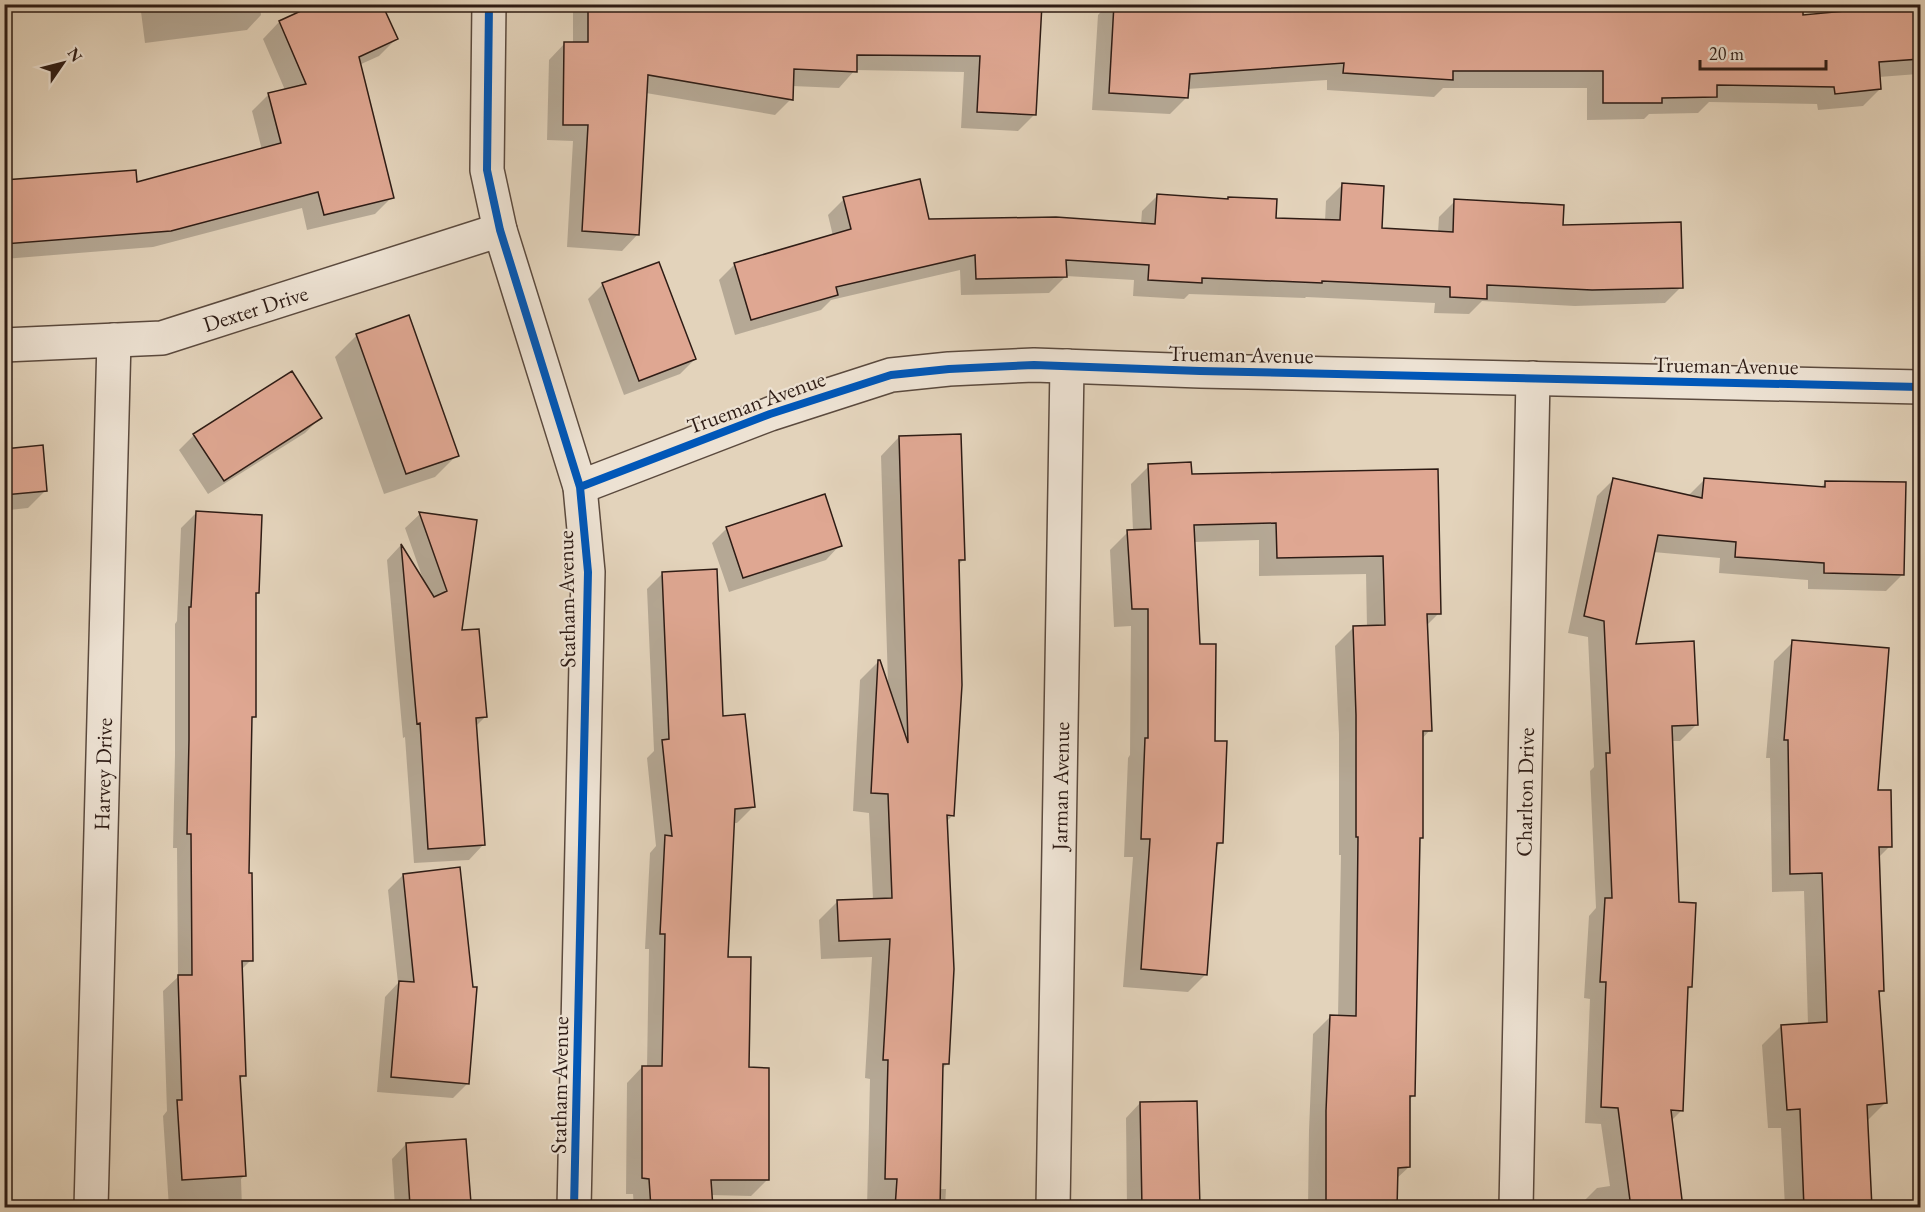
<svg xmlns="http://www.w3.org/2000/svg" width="1925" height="1212" viewBox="0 0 1925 1212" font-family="'EB Garamond',serif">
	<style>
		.shadow { fill: #0003 }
		.building { fill: #dfa792; stroke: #2e1c15; stroke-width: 1.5 }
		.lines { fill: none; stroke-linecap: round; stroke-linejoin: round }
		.minor-casing { stroke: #5b4a3e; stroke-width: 36 }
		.minor { stroke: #ede2d3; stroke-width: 33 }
		.cycleway-casing { stroke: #ede2d3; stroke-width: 11 }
		.cycleway { stroke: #0057b8; stroke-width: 8 }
		.labels { text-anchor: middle; stroke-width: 4.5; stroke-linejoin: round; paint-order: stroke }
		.street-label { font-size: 22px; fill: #2e1c15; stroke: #ede2d3 }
	</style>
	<rect width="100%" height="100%" fill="#e3d3bb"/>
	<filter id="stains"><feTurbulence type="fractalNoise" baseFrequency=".00333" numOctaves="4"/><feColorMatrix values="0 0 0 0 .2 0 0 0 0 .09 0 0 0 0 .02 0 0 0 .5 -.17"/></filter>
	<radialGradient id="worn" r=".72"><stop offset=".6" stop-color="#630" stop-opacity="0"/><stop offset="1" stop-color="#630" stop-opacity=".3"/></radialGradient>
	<path class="shadow" d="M 4,4 L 7,4 L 7,20 L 4,22 Z
		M 140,4 L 260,4 L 261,15 L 247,30 L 145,43 Z
		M 320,4 L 396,39 L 379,56 L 359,65 L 392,197 L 375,214 L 307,230 L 302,208 L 153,247 L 4,259 L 4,181 L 136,184 L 262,150 L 252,111 L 269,94 L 285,90 L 263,39 L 279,22 Z
		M 573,4 L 1040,4 L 1034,115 L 1018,131 L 961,128 L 964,72 L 855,70 L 839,88 L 792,86 L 791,99 L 775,115 L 646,93 L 638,234 L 622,251 L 567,247 L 573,141 L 547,140 L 549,60 L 565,43 L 573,44 Z
		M 1108,4 L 1661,4 L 1661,6 L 1802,16 L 1920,5 L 1920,71 L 1918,74 L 1879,77 L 1880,89 L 1863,106 L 1818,110 L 1817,104 L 1709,102 L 1698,113 L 1649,114 L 1644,119 L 1587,120 L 1587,88 L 1443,88 L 1434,97 L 1327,90 L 1327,80 L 1187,89 L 1187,97 L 1170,114 L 1092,110 L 1098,15 Z
		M 1342,185 L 1381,229 L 1438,232 L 1439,217 L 1455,201 L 1562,227 L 1681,287 L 1665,303 L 1575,306 L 1482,301 L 1469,314 L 1434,313 L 1435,303 L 1306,297 L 1305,298 L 1189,294 L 1184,299 L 1133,296 L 1134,280 L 1066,276 L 1049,293 L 961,295 L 960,270 L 831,300 L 821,310 L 735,335 L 719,280 L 735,264 L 833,236 L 828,215 L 844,199 L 928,221 L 1141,224 L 1142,211 L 1158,195 L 1227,200 L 1229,198 L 1275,220 L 1325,221 L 1326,201 Z
		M 658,263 L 695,359 L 680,374 L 624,395 L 588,299 L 602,285 Z
		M 357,335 L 457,455 L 435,477 L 384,494 L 335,357 Z
		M 320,418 L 305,433 L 208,494 L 179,450 L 194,435 Z
		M 899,437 L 963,560 L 958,565 L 953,815 L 946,822 L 947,1064 L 941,1070 L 939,1189 L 946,1189 L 945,1208 L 867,1208 L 870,1079 L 865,1078 L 872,957 L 821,959 L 819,920 L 838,901 L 873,900 L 869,813 L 853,811 L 860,680 L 879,661 L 888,684 L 881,456 Z
		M 4,450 L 45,491 L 28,508 L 9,510 L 4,629 Z
		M 1149,466 L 1190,475 L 1436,470 L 1439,613 L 1426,626 L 1430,730 L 1421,740 L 1421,837 L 1418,840 L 1413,1096 L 1409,1100 L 1409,1167 L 1396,1179 L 1396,1208 L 1308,1208 L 1309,1130 L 1313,1034 L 1331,1016 L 1338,1016 L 1341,855 L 1339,855 L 1339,734 L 1335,646 L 1353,628 L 1367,627 L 1366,574 L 1259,576 L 1259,540 L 1194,542 L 1199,645 L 1214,742 L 1221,842 L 1215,849 L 1206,974 L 1188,992 L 1123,987 L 1133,857 L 1124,857 L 1128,758 L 1130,755 L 1131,626 L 1114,627 L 1110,550 L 1128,532 L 1133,531 L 1131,484 Z
		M 1614,479 L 1688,496 L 1704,480 L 1820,488 L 1826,482 L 1903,574 L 1886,591 L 1808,589 L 1808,580 L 1719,573 L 1720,558 L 1653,552 L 1634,646 L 1697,724 L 1680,741 L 1671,741 L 1678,903 L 1691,987 L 1686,991 L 1682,1110 L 1671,1121 L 1681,1208 L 1580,1208 L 1580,1205 L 1597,1188 L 1610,1186 L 1601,1124 L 1585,1123 L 1590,999 L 1584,998 L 1589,916 L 1596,908 L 1590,771 L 1594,767 L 1588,637 L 1568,633 L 1597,496 Z
		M 196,513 L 257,592 L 255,594 L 254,717 L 250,721 L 247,874 L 251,960 L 240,971 L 244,1075 L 239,1081 L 244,1176 L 241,1179 L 242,1208 L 169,1208 L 163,1116 L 167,1111 L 163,991 L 178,977 L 177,848 L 173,848 L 175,755 L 175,624 L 177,621 L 181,528 Z
		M 420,514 L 476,522 L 460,632 L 485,717 L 475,727 L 483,845 L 469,860 L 414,863 L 405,737 L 403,738 L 387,560 L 400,546 L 424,582 L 405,528 Z
		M 727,528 L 840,545 L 826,560 L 729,592 L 712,543 Z
		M 663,573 L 722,718 L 753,807 L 737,823 L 733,823 L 726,958 L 767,1180 L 751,1196 L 711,1195 L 712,1208 L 634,1208 L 633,1194 L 626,1194 L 627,1083 L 642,1067 L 647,1068 L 649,949 L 645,949 L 650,853 L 656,846 L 647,758 L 654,751 L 647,589 Z
		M 1793,642 L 1876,792 L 1890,846 L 1878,858 L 1883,990 L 1877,996 L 1885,1103 L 1866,1122 L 1871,1208 L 1785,1208 L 1781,1128 L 1768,1128 L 1762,1045 L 1781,1026 L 1808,1024 L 1804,891 L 1772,892 L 1770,758 L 1766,758 L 1774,661 Z
		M 403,875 L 468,1083 L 453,1098 L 377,1092 L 385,997 L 398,983 L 388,890 Z
		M 1140,1103 L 1198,1206 L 1197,1208 L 1127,1208 L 1126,1118 Z
		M 406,1144 L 469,1202 L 464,1208 L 395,1208 L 392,1159 Z"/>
	<path class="building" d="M 316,4 L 382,4 L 398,39 L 359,57 L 394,198 L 324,215 L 318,192 L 171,231 L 4,244 L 4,180 L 136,170 L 137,182 L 281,143 L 268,93 L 306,84 L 279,21 Z
		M 588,4 L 1042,4 L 1036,115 L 977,112 L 980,56 L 857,55 L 857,72 L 794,69 L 793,100 L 648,75 L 639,235 L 582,231 L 588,125 L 563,125 L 564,42 L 588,42 Z
		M 1114,4 L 1803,6 L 1803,15 L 1920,4 L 1920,59 L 1879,62 L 1881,89 L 1835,94 L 1834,87 L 1717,85 L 1717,97 L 1662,98 L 1662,103 L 1603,103 L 1603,71 L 1453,71 L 1453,80 L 1343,73 L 1344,63 L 1190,74 L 1188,98 L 1109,93 Z
		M 920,179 L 929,219 L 1056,217 L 1155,224 L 1157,194 L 1228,199 L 1228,197 L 1277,199 L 1276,218 L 1340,220 L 1342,183 L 1384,186 L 1382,228 L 1453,232 L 1454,199 L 1564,205 L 1563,225 L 1681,222 L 1683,288 L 1592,290 L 1487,285 L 1487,299 L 1450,297 L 1450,287 L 1322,281 L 1322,283 L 1202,278 L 1202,283 L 1148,280 L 1149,265 L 1066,260 L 1067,277 L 976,279 L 975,255 L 836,287 L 838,295 L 751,320 L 734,263 L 851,229 L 843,197 Z
		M 659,262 L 696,359 L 639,381 L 602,283 Z
		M 409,315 L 459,456 L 406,474 L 356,334 Z
		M 292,371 L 322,418 L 224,481 L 193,434 Z
		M 961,434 L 965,560 L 959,560 L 962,685 L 954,816 L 947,815 L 954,969 L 949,1064 L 943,1064 L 940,1208 L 895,1208 L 897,1179 L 885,1179 L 888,1060 L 883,1060 L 890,939 L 839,941 L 837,900 L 892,898 L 888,794 L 871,793 L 878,660 L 880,660 L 908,743 L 899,436 Z
		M 43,445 L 47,491 L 4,495 L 4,449 Z
		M 1191,462 L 1192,474 L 1438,469 L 1441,614 L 1427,614 L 1432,731 L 1423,731 L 1423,838 L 1420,838 L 1415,1096 L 1410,1096 L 1410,1167 L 1398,1168 L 1397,1208 L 1326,1208 L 1326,1111 L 1330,1015 L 1356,1016 L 1358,837 L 1356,837 L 1356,715 L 1353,626 L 1385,625 L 1383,556 L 1277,558 L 1276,523 L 1194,525 L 1200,644 L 1216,644 L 1215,741 L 1227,741 L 1223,843 L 1217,843 L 1207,975 L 1141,969 L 1150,839 L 1141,839 L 1145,738 L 1148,738 L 1148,609 L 1132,609 L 1127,530 L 1151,529 L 1148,464 Z
		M 1613,478 L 1702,498 L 1704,478 L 1825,487 L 1825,481 L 1906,482 L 1904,575 L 1824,573 L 1824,563 L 1735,557 L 1736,542 L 1658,535 L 1636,644 L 1694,641 L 1698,725 L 1672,726 L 1679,902 L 1696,903 L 1692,987 L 1688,987 L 1683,1111 L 1671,1110 L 1683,1208 L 1631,1208 L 1618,1108 L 1601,1107 L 1606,982 L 1600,982 L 1605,898 L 1612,898 L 1606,753 L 1610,753 L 1604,621 L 1584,616 Z
		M 825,494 L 842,546 L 743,578 L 726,527 Z
		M 196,511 L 262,515 L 259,593 L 256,593 L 256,717 L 252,717 L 249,873 L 252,873 L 253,961 L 242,961 L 246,1076 L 240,1076 L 246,1176 L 182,1180 L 177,1100 L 182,1100 L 178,975 L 192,975 L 191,834 L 187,834 L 189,740 L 189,607 L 191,607 Z
		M 419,512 L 477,520 L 462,630 L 479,629 L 487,717 L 476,718 L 485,845 L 428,849 L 420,723 L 417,724 L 401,544 L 434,597 L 447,591 Z
		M 717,569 L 723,716 L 745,714 L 755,807 L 735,809 L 728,957 L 751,957 L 749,1067 L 769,1068 L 769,1180 L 711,1180 L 713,1208 L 651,1208 L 649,1179 L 642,1178 L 642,1066 L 662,1066 L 665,934 L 660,934 L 665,835 L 672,836 L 662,740 L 669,739 L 662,572 Z
		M 1792,640 L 1889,648 L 1878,790 L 1891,790 L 1892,847 L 1879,847 L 1884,991 L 1879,991 L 1887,1103 L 1867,1105 L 1872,1208 L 1804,1208 L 1800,1109 L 1787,1110 L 1781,1025 L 1827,1022 L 1822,873 L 1790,874 L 1788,740 L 1784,740 Z
		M 460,867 L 473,987 L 477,987 L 469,1084 L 391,1077 L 399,981 L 414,982 L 403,874 Z
		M 1197,1101 L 1200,1207 L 1142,1208 L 1140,1102 Z
		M 466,1139 L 471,1203 L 410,1206 L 406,1143 Z"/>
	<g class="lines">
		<g class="minor-casing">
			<g id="minor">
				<path d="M 489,4 L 487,170 L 500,230 L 580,487 L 588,572 L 574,1208"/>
				<path id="s1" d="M 4,345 L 162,338 L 500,230"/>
				<path d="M 580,487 L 770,414 L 891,375 L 949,369 L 1034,365 L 1200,371 L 1920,387"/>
				<path id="s2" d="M 91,1208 L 114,340"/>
				<path id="s3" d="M 1053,1208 L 1067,366"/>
				<path id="s4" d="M 1516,1208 L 1533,378"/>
			</g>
		</g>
		<use href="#minor" class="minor"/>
		<g class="cycleway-casing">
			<path id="cycleway" d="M 489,4 L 487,170 L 500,230 L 580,487 L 588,572 L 574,1208
				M 580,487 L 770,414 L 891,375 L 949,369 L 1034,365 L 1200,371 L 1920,387"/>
		</g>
		<use href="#cycleway" class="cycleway"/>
	</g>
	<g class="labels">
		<g class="street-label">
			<text dy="8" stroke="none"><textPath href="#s1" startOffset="256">Dexter Drive</textPath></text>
			<text transform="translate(1241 354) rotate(1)" y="8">Trueman Avenue</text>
			<text transform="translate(1726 365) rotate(1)" y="8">Trueman Avenue</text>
			<text transform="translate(756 402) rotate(-20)" y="8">Trueman Avenue</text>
			<text transform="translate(566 599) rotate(-91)" y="8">Statham Avenue</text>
			<text dy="8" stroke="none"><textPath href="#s2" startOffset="434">Harvey Drive</textPath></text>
			<text dy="8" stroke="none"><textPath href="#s3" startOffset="422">Jarman Avenue</textPath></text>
			<text dy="8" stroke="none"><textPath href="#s4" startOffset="416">Charlton Drive</textPath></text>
			<text transform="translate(559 1085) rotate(-89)" y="8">Statham Avenue</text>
		</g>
	</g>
	<rect width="1925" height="1212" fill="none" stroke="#e3d3bb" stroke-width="24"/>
	<rect x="6" y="6" width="1913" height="1200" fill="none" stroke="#2e1c15" stroke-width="3"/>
	<rect x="12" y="12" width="1901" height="1188" fill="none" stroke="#2e1c15" stroke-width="1.5"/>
	<g transform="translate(63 63) rotate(55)" stroke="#ede2d3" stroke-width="4.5" paint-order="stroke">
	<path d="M0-4.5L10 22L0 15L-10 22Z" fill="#2e1c15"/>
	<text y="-9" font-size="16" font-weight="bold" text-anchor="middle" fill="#2e1c15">N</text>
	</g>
	<path d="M1700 60v9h126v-9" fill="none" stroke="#2e1c15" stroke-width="3"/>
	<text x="1709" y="60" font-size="18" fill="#2e1c15" stroke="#ede2d3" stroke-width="4.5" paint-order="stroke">20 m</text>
	<rect width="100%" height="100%" filter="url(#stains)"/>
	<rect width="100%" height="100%" fill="url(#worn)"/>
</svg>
